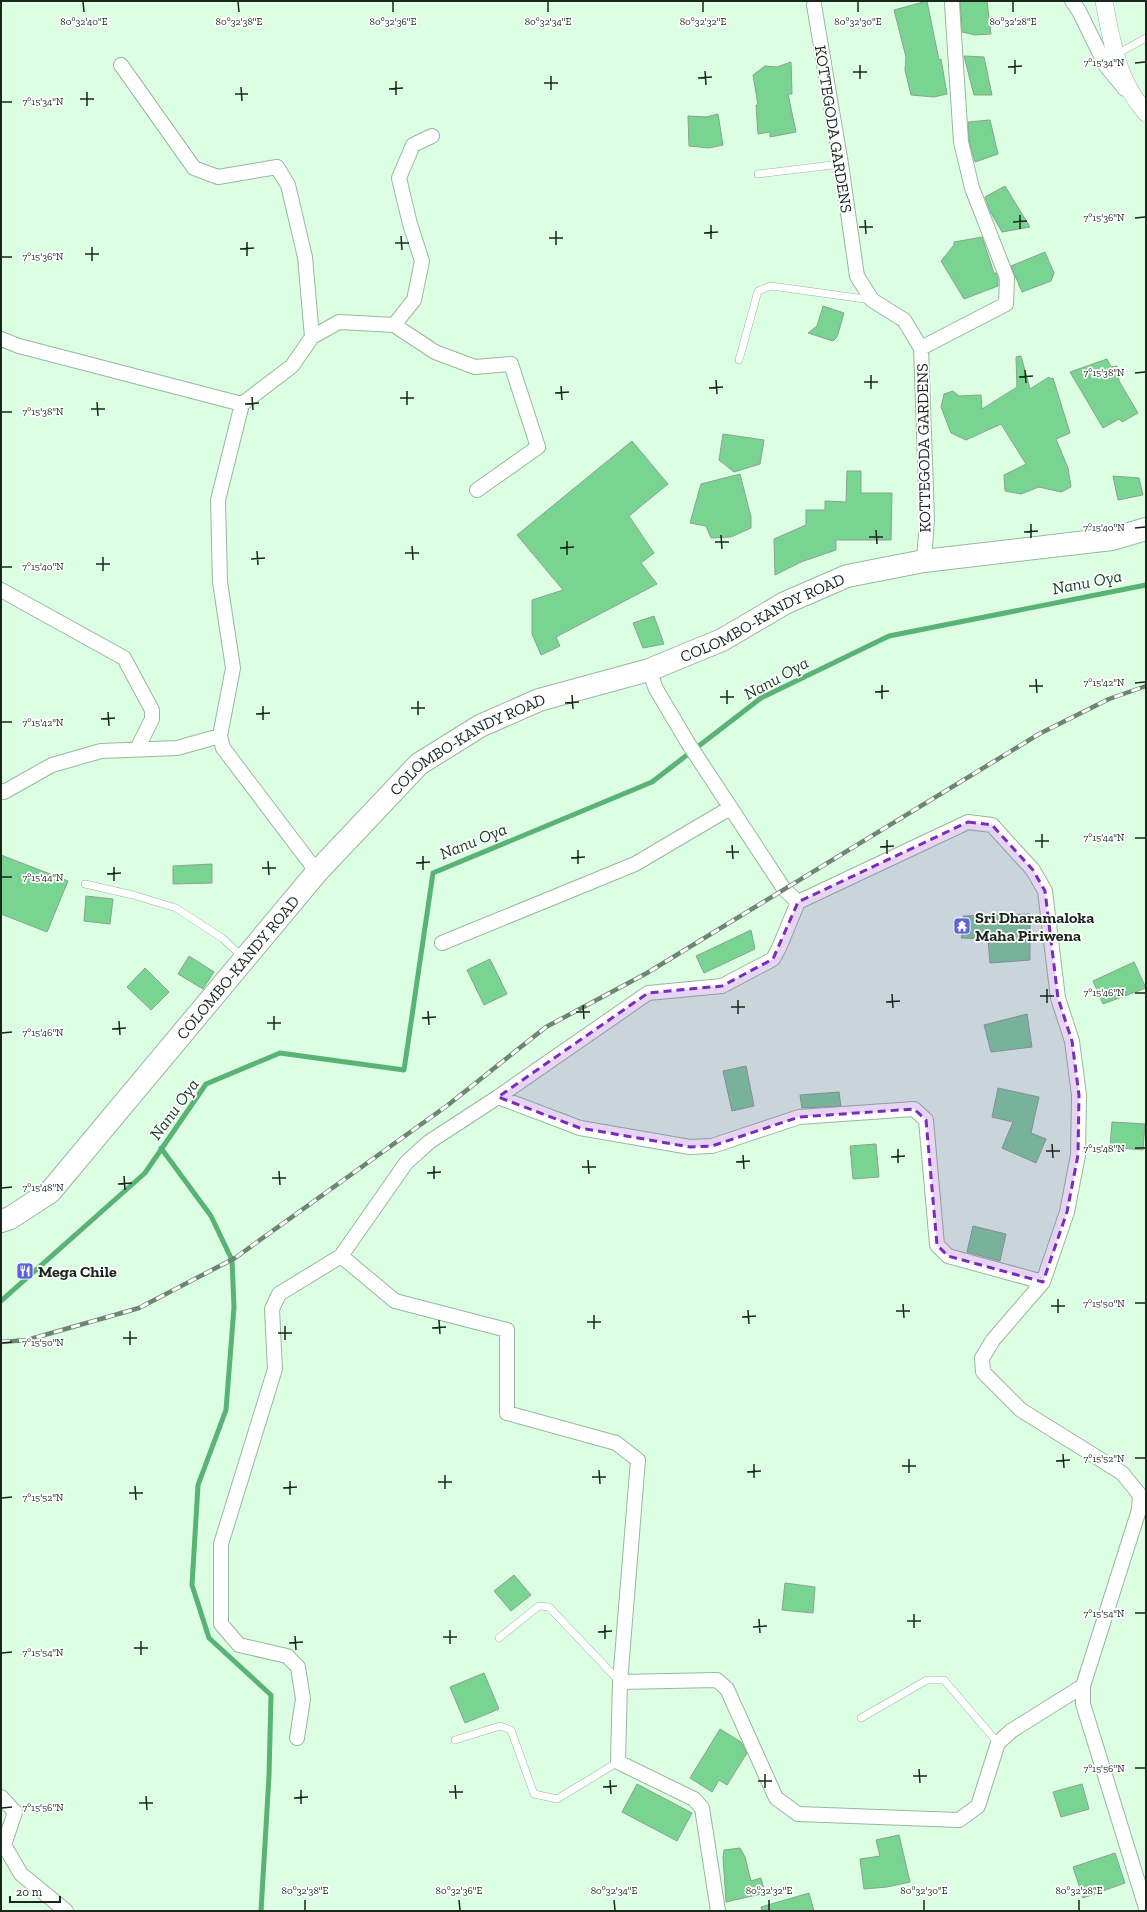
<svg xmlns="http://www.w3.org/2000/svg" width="1147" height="1912" viewBox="0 0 1147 1912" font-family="'Zilla Slab',serif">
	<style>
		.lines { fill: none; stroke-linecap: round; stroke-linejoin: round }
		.stream { stroke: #59b374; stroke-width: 5 }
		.building { fill: #79d492; stroke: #86a58d }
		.service-casing { stroke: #98b79f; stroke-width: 8 }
		.minor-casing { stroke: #98b79f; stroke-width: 16 }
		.tertiary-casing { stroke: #98b79f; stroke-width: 18 }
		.trunk-casing { stroke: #98b79f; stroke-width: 24 }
		.service { stroke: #fff; stroke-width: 7 }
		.minor { stroke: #fff; stroke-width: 14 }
		.tertiary { stroke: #fff; stroke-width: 17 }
		.trunk { stroke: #fff; stroke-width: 22 }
		.rail-casing { stroke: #6f8574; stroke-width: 4.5 }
		.rail { stroke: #fff; stroke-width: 3; stroke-dasharray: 9; stroke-linecap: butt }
		.marked { fill: #7b2cbf; fill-opacity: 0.2; stroke: #7b2cbf; stroke-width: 3; stroke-dasharray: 8 5; stroke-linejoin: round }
		.ticks { fill: none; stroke: #19261c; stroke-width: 1.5 }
		.labels { text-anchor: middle; stroke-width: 3.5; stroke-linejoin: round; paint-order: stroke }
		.street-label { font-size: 16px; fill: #19261c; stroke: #fff }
		.poi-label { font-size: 16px; font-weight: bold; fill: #19261c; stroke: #fff; text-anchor: start }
		.water-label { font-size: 17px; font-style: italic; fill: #173d23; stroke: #fff }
		.ticks-label { font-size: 10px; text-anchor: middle; fill: #19261c; stroke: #fff; stroke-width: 3.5; stroke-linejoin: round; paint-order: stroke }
	</style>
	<rect width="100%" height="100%" fill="#dcfee3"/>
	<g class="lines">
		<path class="stream" d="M 161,1148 L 211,1216 L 232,1260 L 234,1307 L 226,1410 L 198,1485 L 192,1585 L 209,1638 L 271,1695 L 269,1776 L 261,1911
			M 1,1301 L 145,1173 L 206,1084 L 280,1053 L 404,1070 L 433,873 L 652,782 L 761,698 L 889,636 L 1146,585"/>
	</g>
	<path class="building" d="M 927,1 L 939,60 L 941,59 L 947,94 L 934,97 L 911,95 L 905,70 L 906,57 L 894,10 Z
		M 960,1 L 987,1 L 991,34 L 975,35 L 962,32 Z
		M 964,56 L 984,57 L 992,95 L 974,95 Z
		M 791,62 L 792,94 L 788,94 L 796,132 L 770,137 L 770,132 L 758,134 L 756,105 L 758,105 L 753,75 L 765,66 L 777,67 Z
		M 718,114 L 723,145 L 709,148 L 689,146 L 688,116 L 706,117 Z
		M 990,120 L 998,154 L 975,162 L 969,141 L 968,122 Z
		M 1005,186 L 1030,227 L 1002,232 L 991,213 L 985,197 Z
		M 982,237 L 994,273 L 996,273 L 998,279 L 998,286 L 964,299 L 941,261 L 954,245 L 954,242 Z
		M 1045,252 L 1054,273 L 1051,281 L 1022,292 L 1011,266 Z
		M 823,306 L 844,313 L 837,337 L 833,341 L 808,333 L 817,326 Z
		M 1021,356 L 1030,389 L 1049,377 L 1050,379 L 1053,378 L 1070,433 L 1056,439 L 1068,468 L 1071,487 L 1061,492 L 1039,487 L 1021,494 L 1005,491 L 1004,475 L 1026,464 L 1001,424 L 966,440 L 951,433 L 941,407 L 944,394 L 953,391 L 959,396 L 981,395 L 982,409 L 1017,387 L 1016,357 Z
		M 1107,359 L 1111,367 L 1117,366 L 1119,381 L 1138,413 L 1122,422 L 1119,419 L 1103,428 L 1070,372 Z
		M 723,434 L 764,440 L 760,464 L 734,472 L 719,460 Z
		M 632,441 L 668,484 L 629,516 L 654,553 L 641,563 L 657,584 L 556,637 L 560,646 L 541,655 L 532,634 L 532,600 L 563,590 L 517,535 Z
		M 847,471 L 861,471 L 861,493 L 892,493 L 891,540 L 836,540 L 836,550 L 801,562 L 775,575 L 774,539 L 806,525 L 806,510 L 825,510 L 825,501 L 846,502 Z
		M 740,474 L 751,517 L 751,528 L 731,537 L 711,538 L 706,526 L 690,523 L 701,484 Z
		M 1113,476 L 1139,478 L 1143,495 L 1118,500 Z
		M 654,616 L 664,644 L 643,648 L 633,623 Z
		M 1,855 L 68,881 L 47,932 L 1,914 Z
		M 212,864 L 212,883 L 173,884 L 173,866 Z
		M 86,896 L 113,899 L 110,924 L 84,921 Z
		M 1030,914 L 1030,960 L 990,963 L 988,939 L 961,938 L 964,928 L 963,916 Z
		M 751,930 L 755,949 L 704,973 L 696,956 Z
		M 189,956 L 214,972 L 203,989 L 178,974 Z
		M 490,959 L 507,994 L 484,1005 L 467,970 Z
		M 1134,962 L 1146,988 L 1103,1004 L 1093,981 Z
		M 145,968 L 169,992 L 151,1010 L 127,987 Z
		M 1027,1014 L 1032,1047 L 991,1052 L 984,1025 Z
		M 746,1066 L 754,1106 L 732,1111 L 723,1071 Z
		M 998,1088 L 1039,1097 L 1031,1133 L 1046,1139 L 1036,1163 L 1002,1148 L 1013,1122 L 992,1117 Z
		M 839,1092 L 841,1106 L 802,1108 L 800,1095 Z
		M 1112,1122 L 1145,1124 L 1143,1150 L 1110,1147 Z
		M 876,1144 L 879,1177 L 853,1179 L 850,1146 Z
		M 973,1226 L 1006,1234 L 1000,1261 L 967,1252 Z
		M 514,1575 L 531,1595 L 511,1611 L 494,1591 Z
		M 785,1583 L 815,1587 L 813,1613 L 782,1610 Z
		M 484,1673 L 499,1709 L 465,1723 L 450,1687 Z
		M 720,1729 L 741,1742 L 747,1753 L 727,1785 L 719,1780 L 712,1792 L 690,1778 Z
		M 637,1784 L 692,1813 L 677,1841 L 622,1812 Z
		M 1082,1784 L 1089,1809 L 1061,1817 L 1053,1792 Z
		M 899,1835 L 910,1882 L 887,1887 L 864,1889 L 860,1859 L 880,1856 L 876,1840 Z
		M 740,1848 L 745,1857 L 751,1881 L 761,1878 L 765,1893 L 726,1902 L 723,1857 L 724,1850 Z
		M 1115,1853 L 1125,1883 L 1083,1898 L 1073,1867 Z
		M 809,1893 L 814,1911 L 762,1911 L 761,1907 Z"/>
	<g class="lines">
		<g class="service-casing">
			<path id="service" d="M 1115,55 L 1146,38
				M 758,174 L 841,164
				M 739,360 L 758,291 L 771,286 L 872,300
				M 85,884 L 133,895 L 176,908 L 222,938 L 243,957
				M 499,1638 L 539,1606 L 549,1607 L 620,1682
				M 861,1718 L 927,1680 L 944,1680 L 998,1743
				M 455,1740 L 500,1726 L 511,1730 L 534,1794 L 557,1799 L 618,1762"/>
		</g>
		<g class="minor-casing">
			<path id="minor" d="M 1072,1 L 1079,11 L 1106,66 L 1125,89
				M 814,5 L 841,164 L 857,276 L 872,300 L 904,320 L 921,348 L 927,519 L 924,561
				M 121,65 L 194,168 L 218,177 L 277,167 L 288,185 L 305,257 L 312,337 L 292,366 L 242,404 L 218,500 L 220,582 L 233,668 L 220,736 L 223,748 L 317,872
				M 394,325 L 414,300 L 422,261 L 410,224 L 399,178 L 413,145 L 432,136
				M 312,337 L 339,322 L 394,325 L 435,352 L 475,367 L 511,364 L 538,447 L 477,490
				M 1,339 L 19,346 L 242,404
				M 921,348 L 1006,304 L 1007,278 L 972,188 L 961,142 L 952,4
				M 1,590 L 124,658 L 152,710 L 152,719 L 137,749
				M 649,670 L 656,689 L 688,743 L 784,889 L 798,902 L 968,822 L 992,825 L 1033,870 L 1045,891 L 1058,998 L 1072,1041 L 1079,1095 L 1078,1155 L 1067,1212 L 1043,1282 L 993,1340 L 982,1358 L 983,1372 L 1021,1410 L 1122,1473 L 1140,1495 L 1139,1510 L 1083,1686 L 1083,1704 L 1146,1908
				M 1,791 L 4,792 L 52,765 L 101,751 L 177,748 L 220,736
				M 442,943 L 635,864 L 730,808
				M 498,1097 L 580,1128 L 690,1147 L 712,1146 L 799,1117 L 914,1109 L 926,1120 L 937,1245 L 948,1256 L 1043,1282
				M 341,1256 L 395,1301 L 507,1330 L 507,1413 L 616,1443 L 638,1460 L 620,1682 L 618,1762 L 694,1799 L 702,1808 L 718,1911
				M 620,1682 L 717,1680 L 727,1689 L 776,1798 L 798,1814 L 959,1820 L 978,1806 L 998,1743 L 1011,1731 L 1083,1686
				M 297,1738 L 303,1699 L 298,1667 L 287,1656 L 239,1645 L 221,1624 L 221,1544 L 275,1369 L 272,1309 L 279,1294 L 341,1256 L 406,1163 L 429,1142 L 498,1097 L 648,993 L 722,986 L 773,959 L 779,948 L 798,902
				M 1,1797 L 15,1812 L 4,1845 L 21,1874 L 66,1911"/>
		</g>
		<g class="tertiary-casing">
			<path id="tertiary" d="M 1104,1 C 1112,43 1117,80 1146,113"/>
		</g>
		<g class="trunk-casing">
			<g id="trunk">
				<path id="s1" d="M 1,1221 L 10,1218 L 50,1192 L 317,872 L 419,764 L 480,726 L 539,700 L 649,670 L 722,640 L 785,603 L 847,576 L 924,561 L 1112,539 L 1146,529"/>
			</g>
		</g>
		<use href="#service" class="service"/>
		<use href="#minor" class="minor"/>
		<use href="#tertiary" class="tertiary"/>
		<use href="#trunk" class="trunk"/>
		<g class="rail-casing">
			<path id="rail" d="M 1,1342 L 27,1340 L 139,1308 L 235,1258 L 448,1105 L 546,1027 L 647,973 L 1039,734 L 1109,699 L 1146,686"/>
		</g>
		<use href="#rail" class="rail"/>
	</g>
	<path class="marked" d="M 968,822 L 992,825 L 1033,870 L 1045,891 L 1058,998 L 1072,1041 L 1079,1095 L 1078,1155 L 1067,1212 L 1043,1282 L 948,1256 L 937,1245 L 926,1120 L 914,1109 L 799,1117 L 712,1146 L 690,1147 L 580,1128 L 498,1097 L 648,993 L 722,986 L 773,959 L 798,902 Z"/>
	<path class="ticks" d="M 83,2 L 84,12M 238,2 L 239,12M 393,2 L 393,12M 548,2 L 548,12M 703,2 L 703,12M 858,2 L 858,12M 1013,2 L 1013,12M 1015,60 L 1015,74M 1135,63 L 1145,62M 860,65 L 860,79M 1008,67 L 1022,66M 705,71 L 706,85M 853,72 L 867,72M 551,76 L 551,90M 698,78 L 712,77M 396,81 L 396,95M 544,83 L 558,83M 241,87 L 242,101M 389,89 L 403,88M 87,92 L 87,106M 235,94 L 248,94M 80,99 L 94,99M 2,102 L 12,102M 1020,215 L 1020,229M 1135,218 L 1145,217M 865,220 L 866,234M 1013,222 L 1027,221M 711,225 L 711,239M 859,227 L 873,227M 556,231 L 556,245M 704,233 L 718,232M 401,236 L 402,250M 549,238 L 563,238M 247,242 L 247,256M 395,243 L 409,243M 92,247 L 92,261M 240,249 L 254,248M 85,254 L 99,254M 2,257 L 12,257M 1025,370 L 1026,383M 1135,373 L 1145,372M 871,375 L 871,389M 1019,377 L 1033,376M 716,380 L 717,394M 864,382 L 878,382M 561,386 L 562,400M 709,388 L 723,387M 407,391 L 407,405M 555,393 L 569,392M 252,397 L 253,410M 400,398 L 414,398M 97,402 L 98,416M 245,404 L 259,403M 91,409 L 105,409M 2,412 L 12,412M 1031,524 L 1031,538M 1135,528 L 1145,527M 876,530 L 877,544M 1024,532 L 1038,531M 721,535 L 722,549M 869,537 L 883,537M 567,541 L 567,555M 715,542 L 729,542M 412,546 L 413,560M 560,548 L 574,547M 257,551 L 258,565M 405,553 L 419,553M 103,557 L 103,571M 251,559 L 265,558M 96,564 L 110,564M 2,567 L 12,567M 1036,679 L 1037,693M 1135,683 L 1145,682M 882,685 L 882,699M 1029,686 L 1043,686M 727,690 L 727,704M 875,692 L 889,691M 572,695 L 573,709M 720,697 L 734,697M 418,701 L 418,715M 565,703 L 579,702M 263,706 L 263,720M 411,708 L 425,708M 108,712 L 109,726M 256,714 L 270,713M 101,719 L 115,718M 2,722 L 12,722M 1042,834 L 1042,848M 1135,838 L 1145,838M 887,840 L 887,854M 1035,841 L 1049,841M 732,845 L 733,859M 880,847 L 894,846M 578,850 L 578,864M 726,852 L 739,852M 423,856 L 423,870M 571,858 L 585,857M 268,861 L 269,875M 416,863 L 430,862M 114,867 L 114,881M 262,868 L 276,868M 107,874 L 121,873M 2,877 L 12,877M 1047,989 L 1047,1003M 1135,993 L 1145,993M 892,994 L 893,1008M 1040,996 L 1054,996M 738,1000 L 738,1014M 886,1002 L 900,1001M 583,1005 L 584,1019M 731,1007 L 745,1007M 428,1011 L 429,1025M 576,1012 L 590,1012M 274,1016 L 274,1030M 422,1018 L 436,1017M 119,1021 L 120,1035M 267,1023 L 281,1023M 112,1029 L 126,1028M 2,1033 L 12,1032M 1052,1144 L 1053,1158M 1135,1148 L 1145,1148M 898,1149 L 898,1163M 1046,1151 L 1060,1151M 743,1155 L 744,1169M 891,1157 L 905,1156M 588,1160 L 589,1174M 736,1162 L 750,1161M 434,1166 L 434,1179M 582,1167 L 596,1167M 279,1171 L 280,1185M 427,1173 L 441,1172M 124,1176 L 125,1190M 272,1178 L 286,1178M 118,1184 L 132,1183M 2,1188 L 12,1187M 1058,1299 L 1058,1313M 1135,1303 L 1145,1303M 903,1304 L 904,1318M 1051,1306 L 1065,1306M 748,1310 L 749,1324M 896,1311 L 910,1311M 594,1315 L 594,1329M 742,1317 L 756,1316M 439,1320 L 440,1334M 587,1322 L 601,1322M 285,1326 L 285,1340M 432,1328 L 446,1327M 130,1331 L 130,1345M 278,1333 L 292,1333M 123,1338 L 137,1338M 2,1343 L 12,1342M 1063,1454 L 1064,1468M 1135,1458 L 1145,1458M 909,1459 L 909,1473M 1056,1461 L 1070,1460M 754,1464 L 754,1478M 902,1466 L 916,1466M 599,1470 L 600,1484M 747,1472 L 761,1471M 445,1475 L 445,1489M 592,1477 L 606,1477M 290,1481 L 290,1495M 438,1482 L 452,1482M 135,1486 L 136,1500M 283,1488 L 297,1487M 129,1493 L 143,1493M 2,1498 L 12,1497M 1135,1613 L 1145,1613M 914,1614 L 914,1628M 759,1619 L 760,1633M 907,1621 L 921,1621M 605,1625 L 605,1639M 753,1627 L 767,1626M 450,1630 L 450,1644M 598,1632 L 612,1631M 295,1636 L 296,1650M 443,1637 L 457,1637M 141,1641 L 141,1655M 289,1643 L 303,1642M 134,1648 L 148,1648M 2,1653 L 12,1652M 1135,1768 L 1145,1768M 919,1769 L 920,1783M 765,1774 L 765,1788M 913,1776 L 927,1776M 610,1780 L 611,1794M 758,1781 L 772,1781M 455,1785 L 456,1799M 603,1787 L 617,1786M 301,1790 L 301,1804M 449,1792 L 463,1792M 146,1796 L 147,1810M 294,1798 L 308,1797M 139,1803 L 153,1803M 2,1808 L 12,1807M 305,1900 L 305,1910M 459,1900 L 460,1910M 614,1900 L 615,1910M 769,1900 L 769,1910M 924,1900 L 924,1910M 1079,1900 L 1079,1910"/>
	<defs>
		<g id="temple-square" transform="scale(0.9)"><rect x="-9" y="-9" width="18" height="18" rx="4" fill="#5963db" stroke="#fff"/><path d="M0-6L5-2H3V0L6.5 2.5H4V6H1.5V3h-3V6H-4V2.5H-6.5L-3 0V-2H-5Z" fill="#fff"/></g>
		<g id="restaurant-square" transform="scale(0.9)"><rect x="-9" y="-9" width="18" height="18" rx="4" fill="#5963db" stroke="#fff"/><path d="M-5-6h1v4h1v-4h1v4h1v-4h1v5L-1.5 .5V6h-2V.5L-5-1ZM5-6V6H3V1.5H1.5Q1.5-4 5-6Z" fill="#fff"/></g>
	</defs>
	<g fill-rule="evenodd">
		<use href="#temple-square" x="962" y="926"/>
		<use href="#restaurant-square" x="25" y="1271"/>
	</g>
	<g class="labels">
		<g class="street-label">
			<text transform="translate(834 129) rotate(81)" y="6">KOTTEGODA GARDENS</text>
			<text transform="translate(923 448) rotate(-91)" y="6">KOTTEGODA GARDENS</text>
			<text dy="6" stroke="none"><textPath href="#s1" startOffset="998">COLOMBO-KANDY ROAD</textPath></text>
			<text dy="6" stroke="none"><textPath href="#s1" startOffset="674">COLOMBO-KANDY ROAD</textPath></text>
			<text dy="6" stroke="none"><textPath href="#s1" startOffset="350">COLOMBO-KANDY ROAD</textPath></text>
		</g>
		<g class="poi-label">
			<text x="975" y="923">Sri Dharamaloka<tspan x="975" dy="18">Maha Piriwena</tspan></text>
			<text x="38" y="1277">Mega Chile</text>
		</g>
		<g class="water-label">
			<text transform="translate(1087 582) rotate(-11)" y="6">Nanu Oya</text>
			<text transform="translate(776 678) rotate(-29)" y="6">Nanu Oya</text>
			<text transform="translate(473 841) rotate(-22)" y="6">Nanu Oya</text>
			<text transform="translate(174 1109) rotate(-54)" y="6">Nanu Oya</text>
		</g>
	</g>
	<g class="ticks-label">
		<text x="84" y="25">80°32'40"E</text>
		<text x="239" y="25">80°32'38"E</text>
		<text x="393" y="25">80°32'36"E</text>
		<text x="548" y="25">80°32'34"E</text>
		<text x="703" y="25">80°32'32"E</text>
		<text x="858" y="25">80°32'30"E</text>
		<text x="1013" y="25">80°32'28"E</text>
		<text x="1104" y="66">7°15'34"N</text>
		<text x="43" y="105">7°15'34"N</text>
		<text x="1104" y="221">7°15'36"N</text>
		<text x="43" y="260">7°15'36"N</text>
		<text x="1104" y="376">7°15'38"N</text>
		<text x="43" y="415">7°15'38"N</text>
		<text x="1104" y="531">7°15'40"N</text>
		<text x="43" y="570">7°15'40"N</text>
		<text x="1104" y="686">7°15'42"N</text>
		<text x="43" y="726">7°15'42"N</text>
		<text x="1104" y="841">7°15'44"N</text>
		<text x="43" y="881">7°15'44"N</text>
		<text x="1104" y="996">7°15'46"N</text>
		<text x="43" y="1036">7°15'46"N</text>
		<text x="1104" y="1152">7°15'48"N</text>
		<text x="43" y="1191">7°15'48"N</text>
		<text x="1104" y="1307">7°15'50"N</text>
		<text x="43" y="1346">7°15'50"N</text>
		<text x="1104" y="1462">7°15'52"N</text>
		<text x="43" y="1501">7°15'52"N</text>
		<text x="1104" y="1617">7°15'54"N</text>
		<text x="43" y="1656">7°15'54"N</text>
		<text x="1104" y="1772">7°15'56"N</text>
		<text x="43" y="1811">7°15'56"N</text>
		<text x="305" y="1894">80°32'38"E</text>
		<text x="459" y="1894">80°32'36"E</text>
		<text x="614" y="1894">80°32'34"E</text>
		<text x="769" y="1894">80°32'32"E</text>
		<text x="924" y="1894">80°32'30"E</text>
		<text x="1079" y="1894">80°32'28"E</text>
	</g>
	<rect width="1147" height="1912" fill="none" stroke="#19261c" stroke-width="4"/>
	<path d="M10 1896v6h50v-6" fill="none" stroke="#19261c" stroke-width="2"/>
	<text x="16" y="1896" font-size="12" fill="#19261c" stroke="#ffffff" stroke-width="3" paint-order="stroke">20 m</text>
</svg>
